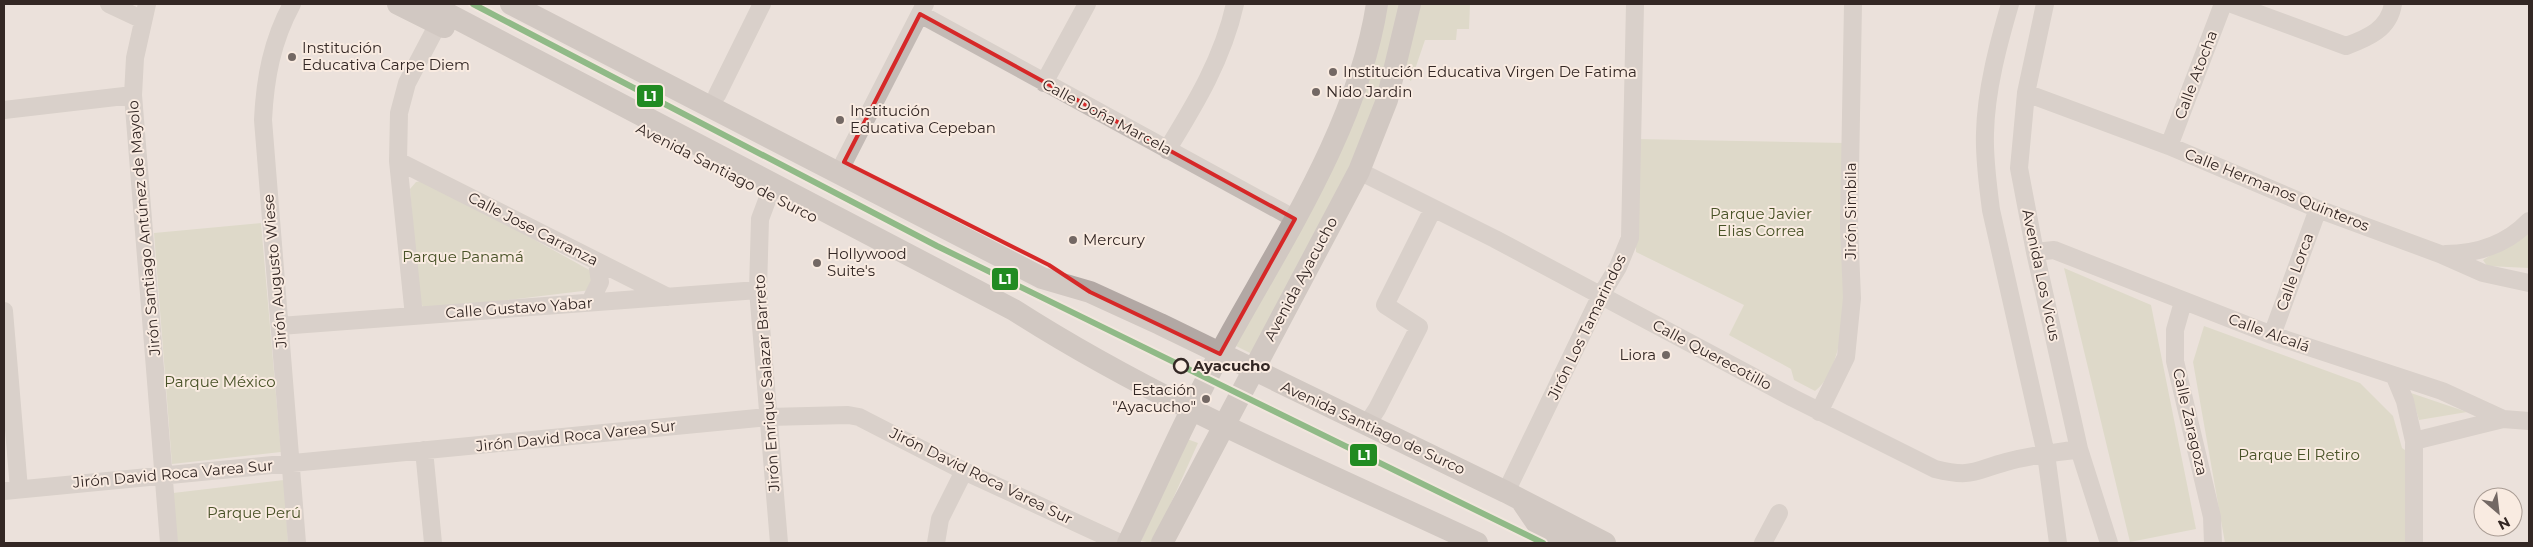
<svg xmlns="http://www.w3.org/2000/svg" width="2533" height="547" viewBox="0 0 2533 547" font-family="Montserrat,sans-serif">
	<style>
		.green { fill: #cecfb4 }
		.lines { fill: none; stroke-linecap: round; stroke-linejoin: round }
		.minor { stroke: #c3bab5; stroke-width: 18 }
		.major { stroke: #b2a8a4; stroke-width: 22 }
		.metro-1-casing { stroke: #f9ebe1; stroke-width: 10 }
		.metro-1 { stroke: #228b22; stroke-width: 6 }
		.marked { fill: none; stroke: #d62828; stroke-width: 4; stroke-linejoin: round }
		.poi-dot { fill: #736864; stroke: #f9ebe1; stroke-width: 2 }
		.stop-dot { fill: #f9ebe1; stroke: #332724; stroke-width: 2.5 }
		.labels { text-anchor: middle; stroke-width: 4; stroke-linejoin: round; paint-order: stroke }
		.poi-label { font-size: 15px; fill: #332724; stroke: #f9ebe1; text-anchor: start }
		.street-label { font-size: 15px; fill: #332724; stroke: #f9ebe1 }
		.park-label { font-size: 15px; fill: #485227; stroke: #f9ebe1 }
		.stop-label { font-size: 15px; font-weight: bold; fill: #332724; stroke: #f9ebe1; text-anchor: start }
		.line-badge { stroke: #f9ebe1; stroke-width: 2 }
		.badge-label { font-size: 14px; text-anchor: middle; font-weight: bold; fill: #fff }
	</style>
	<rect width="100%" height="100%" fill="#ebe1db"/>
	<path class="green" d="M 1382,4 L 1404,4 L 1396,46 L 1353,168 L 1252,354 L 1236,346 Z
		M 1418,4 L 1470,4 L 1469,29 L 1457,29 L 1456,40 L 1425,40 L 1411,81 L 1403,75 Z
		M 1636,139 L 1845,143 C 1845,196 1860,359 1815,391 L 1794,380 L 1791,369 L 1729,335 L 1744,305 L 1636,252 Z
		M 426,180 L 593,272 L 591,290 L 433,309 L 423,307 L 418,297 L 410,189 L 416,182 Z
		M 261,223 L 281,452 L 172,464 L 154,233 Z
		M 2529,231 L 2529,268 L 2487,266 L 2483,260 Z
		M 2064,268 L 2151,305 L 2196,529 L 2130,542 Z
		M 2204,326 L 2360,383 L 2393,416 L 2402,448 L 2414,456 L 2411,543 L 2225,543 L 2193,362 Z
		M 2411,393 L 2467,412 L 2419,420 Z
		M 1187,439 L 1198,443 L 1153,543 L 1141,541 Z
		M 284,480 L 288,543 L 176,543 L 173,493 Z"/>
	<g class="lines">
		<path class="minor" d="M 109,4 L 141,19
			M 147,4 L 135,58 L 133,95 L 169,543
			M 292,4 C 272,41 265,78 263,120 L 297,543
			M 2010,4 C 1998,45 1986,90 1985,133 C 1984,159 1988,185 1991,210 L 2046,454 L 2058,543
			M 2045,4 L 2026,93 L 2019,168 L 2035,252 L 2079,449 L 2109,543
			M 2232,4 L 2346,46 C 2368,38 2389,29 2393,4
			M 920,14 L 1295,219
			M 1044,83 L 1087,4
			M 2026,93 L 2169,146 L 2318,209 L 2440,254 L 2483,273 L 2529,283
			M 717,95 L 762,4
			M 4,110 L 133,95
			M 2169,146 L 2223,4
			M 1167,150 C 1196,103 1223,58 1235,4
			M 398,161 L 668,297
			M 844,162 L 925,4
			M 1359,171 L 1495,239 L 1793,398 L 1935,469 C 1972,478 1973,471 2006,462 C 2030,455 2055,453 2079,449
			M 769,195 L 760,219 L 758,290 L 779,543
			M 2035,252 L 2054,250 L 2272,335 L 2442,391 L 2503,419 L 2529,421
			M 2445,254 C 2477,254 2507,244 2529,221
			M 590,302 L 600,282 L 597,262
			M 2183,302 L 2175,330 L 2175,361 L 2212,517 L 2213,543
			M 4,311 L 19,489
			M 414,316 L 398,161 L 399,113 L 407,83 L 438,24
			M 280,326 L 758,290
			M 2272,335 L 2318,209
			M 2395,377 L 2405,401 L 2414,441 L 2414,543
			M 1819,412 L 1846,357 L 1852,298 L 1849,226 L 1853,4
			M 1367,424 L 1377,409 L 1419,327 L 1385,305 L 1433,209
			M 2414,441 L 2503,419
			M 424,450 L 433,543
			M 4,491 L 768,417 L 848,415 L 859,417 L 964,471 L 1120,543
			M 1506,492 L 1600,297 L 1618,267 L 1630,238 L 1635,4
			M 936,543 L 940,519 L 964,471
			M 1763,543 L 1779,513"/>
		<path class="major" d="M 398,4 L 444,27
			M 429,4 L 1014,310 C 1159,403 1321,470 1477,543
			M 511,4 L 1042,278 L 1090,292 L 1160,324 L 1506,492 L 1605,543
			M 1523,503 L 1540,528 L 1570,543
			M 1128,543 C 1162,473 1193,401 1231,333 C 1288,231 1359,121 1377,4
			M 1162,543 L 1359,171 L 1387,100 L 1410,4"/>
		<g class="metro-1-casing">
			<path id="metro-1" d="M 473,4 L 937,246 L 1543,543"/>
		</g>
		<use href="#metro-1" class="metro-1"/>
	</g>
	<path d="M0 0H2533V547H0ZM 920,14 L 1295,219 L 1220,354 L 1090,292 L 1049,265 L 844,162 Z" fill="#ebe1db" fill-opacity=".55" fill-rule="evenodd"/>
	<path class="marked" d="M 920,14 L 1295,219 L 1220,354 L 1090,292 L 1049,265 L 844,162 Z"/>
	<g class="poi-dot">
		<circle cx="292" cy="57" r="5"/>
		<circle cx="1333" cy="72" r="5"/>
		<circle cx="1316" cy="92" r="5"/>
		<circle cx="840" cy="120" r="5"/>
		<circle cx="1073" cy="240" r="5"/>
		<circle cx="817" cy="263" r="5"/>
		<circle cx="1666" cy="355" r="5"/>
		<circle cx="1206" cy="399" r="5"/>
	</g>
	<circle class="stop-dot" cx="1181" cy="366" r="7"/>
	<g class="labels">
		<g class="poi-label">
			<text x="302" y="53">Institución<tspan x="302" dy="17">Educativa Carpe Diem</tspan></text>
			<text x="1343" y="77">Institución Educativa Virgen De Fatima</text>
			<text x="1326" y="97">Nido Jardin</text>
			<text x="850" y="116">Institución<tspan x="850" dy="17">Educativa Cepeban</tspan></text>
			<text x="1083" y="245">Mercury</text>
			<text x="827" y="259">Hollywood<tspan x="827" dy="17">Suite's</tspan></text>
			<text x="1656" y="360" text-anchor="end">Liora</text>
			<text x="1196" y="395" text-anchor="end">Estación<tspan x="1196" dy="17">"Ayacucho"</tspan></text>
		</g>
		<g class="street-label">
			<text transform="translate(2196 75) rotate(-69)" y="5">Calle Atocha</text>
			<text transform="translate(1107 117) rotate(28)" y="5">Calle Doña Marcela</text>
			<text transform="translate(727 173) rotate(27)" y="5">Avenida Santiago de Surco</text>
			<text transform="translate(2277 190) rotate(22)" y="5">Calle Hermanos Quinteros</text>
			<text transform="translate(1851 211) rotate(-90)" y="5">Jirón Simbila</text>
			<text transform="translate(144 228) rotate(-95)" y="5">Jirón Santiago Antúnez de Mayolo</text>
			<text transform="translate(533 229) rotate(27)" y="5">Calle Jose Carranza</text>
			<text transform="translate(275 271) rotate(-95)" y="5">Jirón Augusto Wiese</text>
			<text transform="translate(2295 272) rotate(-70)" y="5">Calle Lorca</text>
			<text transform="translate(2041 275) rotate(78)" y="5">Avenida Los Vicus</text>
			<text transform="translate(1301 279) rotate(-62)" y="5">Avenida Ayacucho</text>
			<text transform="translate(519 308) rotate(-4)" y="5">Calle Gustavo Yabar</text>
			<text transform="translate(1587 327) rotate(-64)" y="5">Jirón Los Tamarindos</text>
			<text transform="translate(2269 333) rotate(20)" y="5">Calle Alcalá</text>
			<text transform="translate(1712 355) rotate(28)" y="5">Calle Querecotillo</text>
			<text transform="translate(767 383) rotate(-94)" y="5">Jirón Enrique Salazar Barreto</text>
			<text transform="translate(2190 422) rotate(77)" y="5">Calle Zaragoza</text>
			<text transform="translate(1373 428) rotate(25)" y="5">Avenida Santiago de Surco</text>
			<text transform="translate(576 436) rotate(-6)" y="5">Jirón David Roca Varea Sur</text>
			<text transform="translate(173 474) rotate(-5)" y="5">Jirón David Roca Varea Sur</text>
			<text transform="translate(981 476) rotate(26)" y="5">Jirón David Roca Varea Sur</text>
		</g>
		<g class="park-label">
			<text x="1761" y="219">Parque Javier<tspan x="1761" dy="17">Elias Correa</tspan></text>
			<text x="463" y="262">Parque Panamá</text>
			<text x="220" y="387">Parque México</text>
			<text x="2299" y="460">Parque El Retiro</text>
			<text x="254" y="518">Parque Perú</text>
		</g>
		<g class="stop-label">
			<text x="1193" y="371">Ayacucho</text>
		</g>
	</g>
	<g class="line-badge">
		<rect x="636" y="84" width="28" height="24" rx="5" fill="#228b22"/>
		<rect x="991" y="267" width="28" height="24" rx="5" fill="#228b22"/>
		<rect x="1349" y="443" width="29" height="24" rx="5" fill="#228b22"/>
	</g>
	<g class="badge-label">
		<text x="650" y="101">L1</text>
		<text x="1005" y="284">L1</text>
		<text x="1364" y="460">L1</text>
	</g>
	<rect width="2533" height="547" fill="none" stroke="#332724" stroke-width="10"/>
	<g transform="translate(2498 512) rotate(152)"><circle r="24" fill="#f9ebe1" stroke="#aa9d95"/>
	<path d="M0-4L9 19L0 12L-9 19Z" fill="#736864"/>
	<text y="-8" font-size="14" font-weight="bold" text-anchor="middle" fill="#332724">N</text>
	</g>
</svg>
